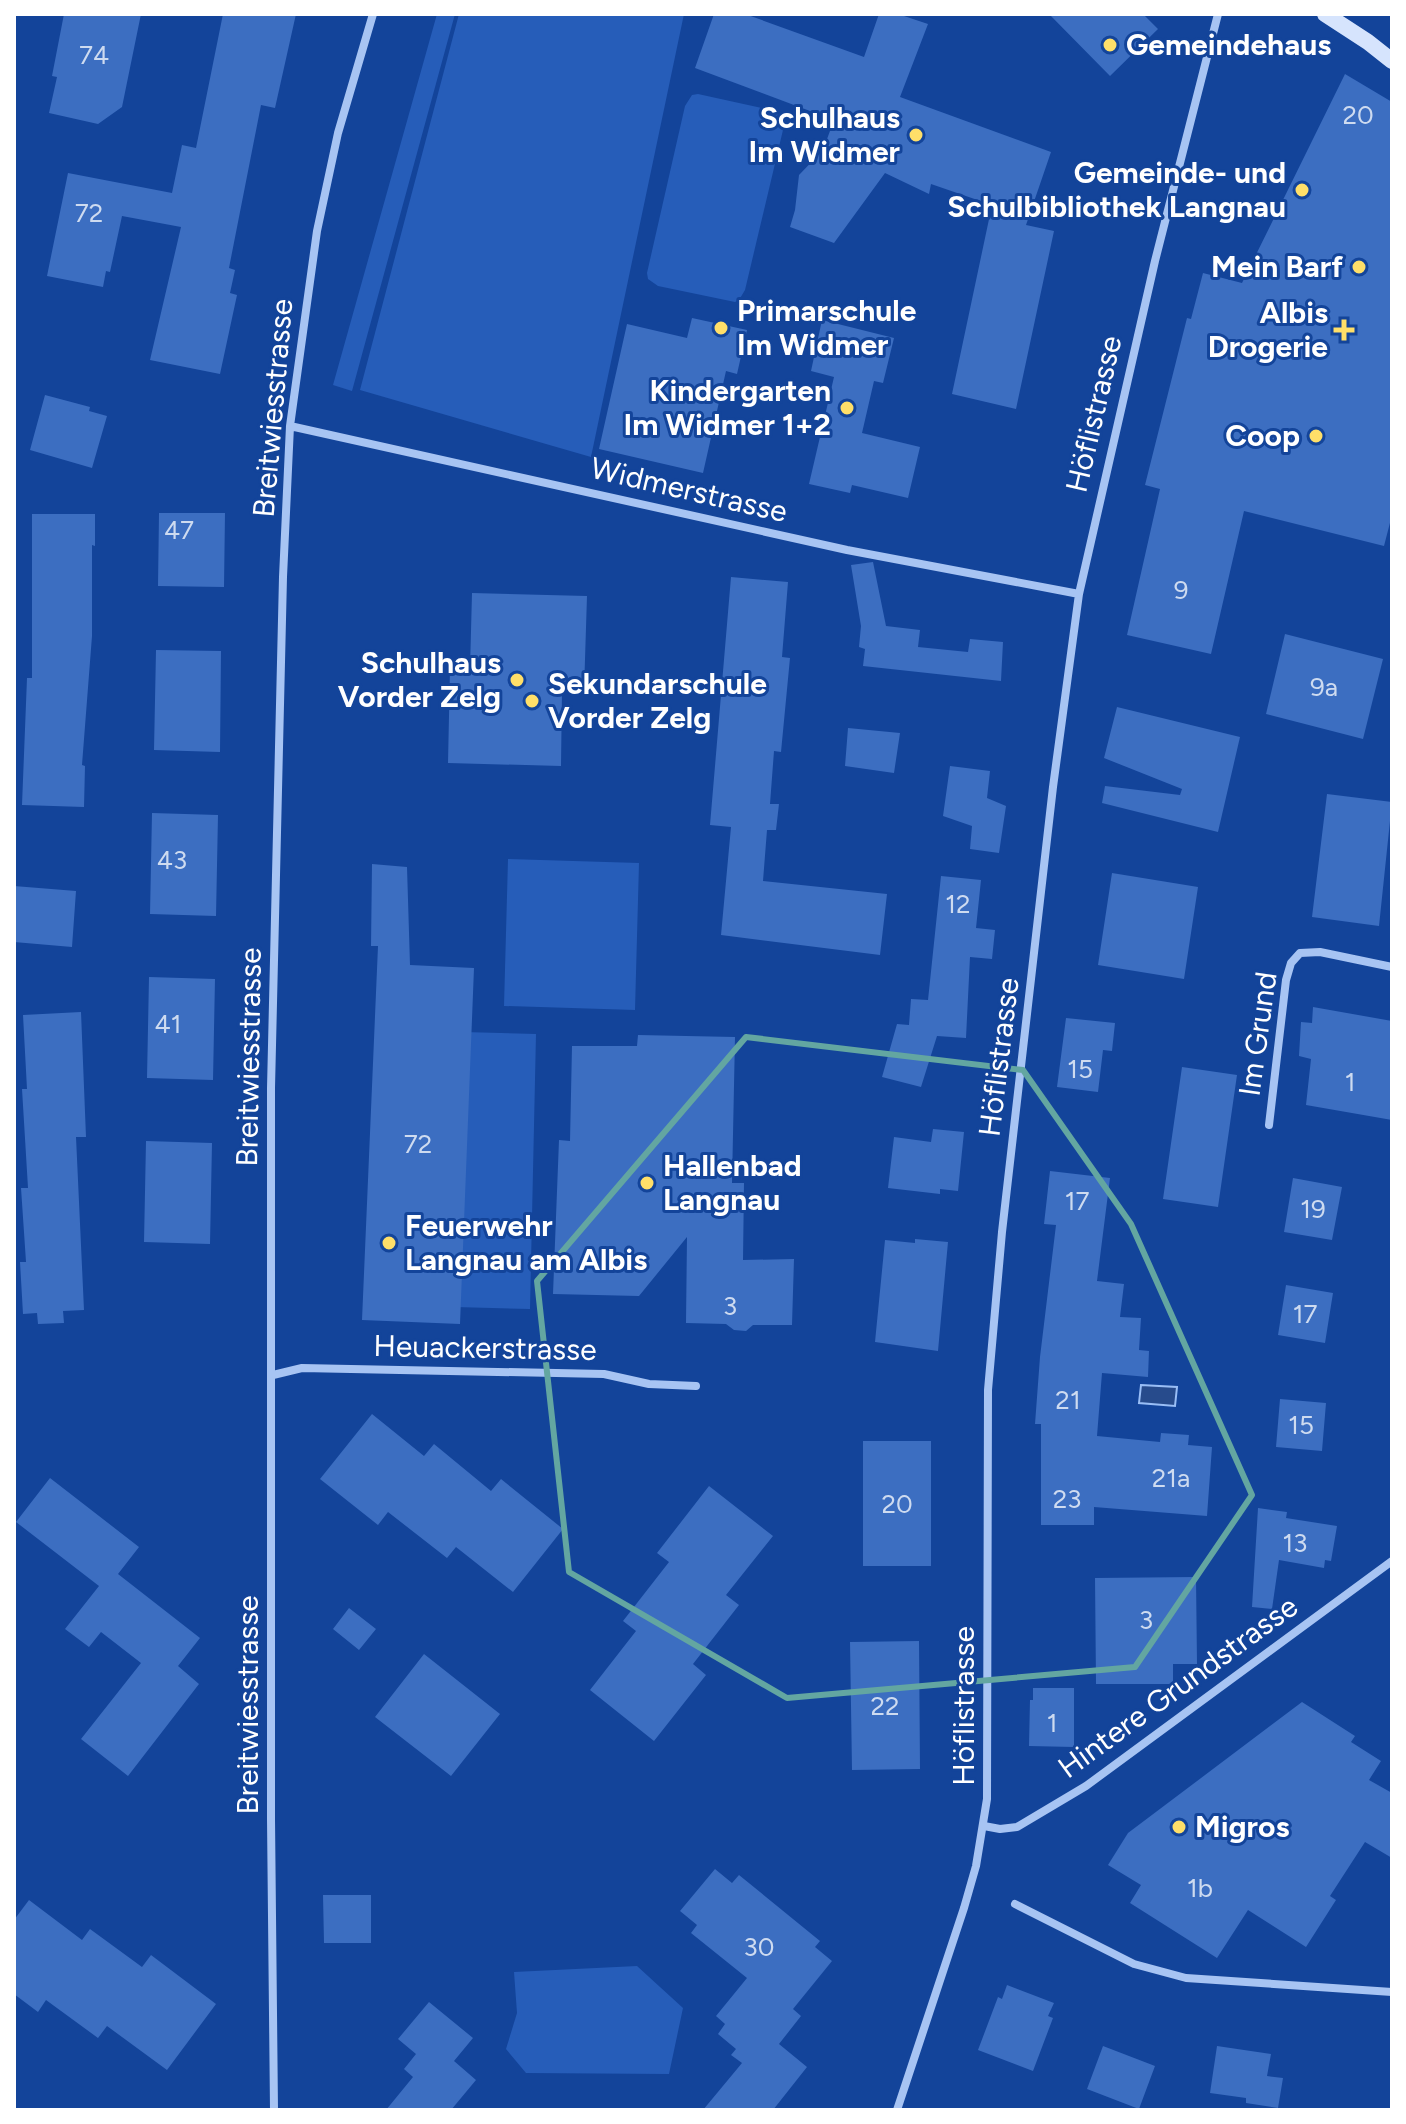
<svg xmlns="http://www.w3.org/2000/svg" width="1406" height="2124" viewBox="0 0 1406 2124" font-family="Figtree,sans-serif">
	<style>
		.green { fill: #265db9 }
		.water { fill: #274b8c; stroke: #99bef6; stroke-width: 2 }
		.building { fill: #3c6ec1 }
		.lines { fill: none; stroke-linecap: round; stroke-linejoin: round }
		.street { stroke: #a7c4f3; stroke-width: 8 }
		.secondary { stroke: #d6e4fd; stroke-width: 16 }
		.marked { fill: none; stroke: #63a6a1; stroke-width: 6; stroke-linejoin: round }
		.poi-dot { fill: #ffdf69; stroke: #13449a; stroke-width: 3 }
		.labels { text-anchor: middle; stroke-width: 6; stroke-linejoin: round; paint-order: stroke }
		.number-label { font-size: 26px; fill: #cedbf0 }
		.poi-label { font-size: 30px; font-weight: bold; fill: #fff; stroke: #13449a; text-anchor: end }
		.street-label { font-size: 30px; fill: #fff; stroke: #13449a }
	</style>
	<rect width="100%" height="100%" fill="#13449a"/>
	<path class="green" d="M 437,14 L 455,14 L 352,391 L 333,385 Z
		M 459,14 L 684,14 L 591,457 L 360,390 Z
		M 698,94 L 771,110 L 783,118 L 783,130 L 745,290 L 739,300 L 735,302 L 658,286 L 648,279 L 647,273 L 685,106 L 692,95 Z
		M 508,859 L 639,863 L 635,1010 L 504,1006 Z
		M 388,1030 L 536,1034 L 530,1309 L 381,1305 Z
		M 637,1966 L 683,2008 L 669,2074 L 526,2073 L 506,2049 L 517,2013 L 514,1972 Z"/>
	<path class="water" d="M 1141,1385 L 1177,1387 L 1175,1406 L 1139,1403 Z"/>
	<path class="building" d="M 64,14 L 141,14 L 122,107 L 98,124 L 49,113 L 57,77 L 52,76 Z
		M 223,14 L 296,14 L 275,108 L 261,105 L 229,268 L 235,270 L 230,293 L 237,295 L 220,374 L 150,360 L 181,227 L 122,216 L 110,272 L 106,271 L 103,287 L 47,276 L 68,173 L 172,193 L 182,145 L 196,148 Z
		M 714,14 L 745,14 L 864,57 L 879,14 L 898,14 L 928,24 L 900,97 L 1051,152 L 1026,225 L 1054,231 L 1016,409 L 952,394 L 992,205 L 931,184 L 929,194 L 885,173 L 834,243 L 790,227 L 795,210 L 799,175 L 823,150 L 834,120 L 695,68 Z
		M 1049,14 L 1143,14 L 1158,29 L 1110,76 Z
		M 1345,74 L 1392,102 L 1392,515 L 1384,546 L 1244,511 L 1211,654 L 1127,635 L 1160,489 L 1145,485 L 1187,318 L 1191,319 L 1203,273 L 1242,283 Z
		M 692,318 L 747,330 L 737,374 L 726,371 L 703,473 L 599,449 L 627,324 L 687,338 Z
		M 822,320 L 894,338 L 883,383 L 874,381 L 862,433 L 920,447 L 908,498 L 852,485 L 850,493 L 809,484 L 834,377 L 811,371 Z
		M 45,395 L 90,407 L 89,411 L 107,416 L 92,468 L 30,450 Z
		M 159,513 L 225,513 L 224,587 L 158,586 Z
		M 32,514 L 95,514 L 95,546 L 92,545 L 92,636 L 82,765 L 85,766 L 84,807 L 22,805 L 27,678 L 32,678 Z
		M 873,562 L 886,626 L 920,630 L 918,647 L 968,652 L 970,639 L 1003,642 L 1001,681 L 863,666 L 865,649 L 859,647 L 861,626 L 851,565 Z
		M 731,577 L 788,582 L 782,657 L 790,658 L 781,752 L 774,751 L 770,804 L 779,804 L 776,830 L 767,830 L 763,881 L 887,894 L 880,955 L 721,935 L 731,827 L 710,825 Z
		M 472,593 L 587,596 L 584,691 L 562,691 L 561,766 L 448,763 L 450,668 L 470,669 Z
		M 1285,634 L 1383,659 L 1363,739 L 1266,714 Z
		M 156,650 L 221,651 L 220,752 L 154,750 Z
		M 1117,707 L 1240,737 L 1218,832 L 1102,803 L 1105,786 L 1180,795 L 1182,789 L 1104,758 Z
		M 848,728 L 900,733 L 894,773 L 845,766 Z
		M 950,766 L 990,771 L 987,798 L 1006,806 L 999,853 L 970,849 L 972,826 L 943,816 Z
		M 1327,794 L 1392,802 L 1379,926 L 1312,917 Z
		M 152,813 L 218,815 L 216,916 L 150,914 Z
		M 372,864 L 407,867 L 410,965 L 474,968 L 460,1324 L 362,1320 L 378,946 L 371,946 Z
		M 1112,873 L 1198,887 L 1184,979 L 1098,965 Z
		M 941,876 L 981,880 L 976,928 L 995,930 L 992,959 L 970,957 L 966,1038 L 937,1036 L 921,1087 L 882,1077 L 897,1024 L 909,1025 L 911,999 L 928,1000 Z
		M 14,886 L 76,891 L 72,947 L 14,942 Z
		M 149,977 L 215,979 L 213,1080 L 147,1078 Z
		M 1313,1007 L 1392,1021 L 1392,1120 L 1306,1105 L 1311,1059 L 1299,1056 L 1301,1022 L 1312,1023 Z
		M 81,1012 L 86,1137 L 76,1137 L 84,1310 L 63,1311 L 64,1323 L 38,1324 L 37,1313 L 23,1314 L 20,1262 L 26,1262 L 21,1188 L 28,1188 L 22,1089 L 27,1089 L 23,1015 Z
		M 1066,1018 L 1115,1023 L 1112,1051 L 1103,1050 L 1098,1092 L 1057,1087 Z
		M 638,1035 L 735,1037 L 732,1183 L 744,1183 L 743,1260 L 794,1259 L 792,1325 L 753,1325 L 746,1331 L 734,1330 L 726,1324 L 686,1323 L 687,1237 L 639,1296 L 553,1294 L 559,1140 L 570,1141 L 572,1046 L 637,1046 Z
		M 1182,1067 L 1237,1075 L 1218,1207 L 1163,1199 Z
		M 933,1129 L 964,1132 L 958,1191 L 940,1189 L 940,1194 L 888,1188 L 894,1137 L 931,1142 Z
		M 146,1141 L 212,1143 L 210,1244 L 144,1242 Z
		M 1050,1171 L 1110,1178 L 1097,1281 L 1124,1284 L 1120,1317 L 1141,1318 L 1139,1350 L 1149,1351 L 1148,1377 L 1102,1373 L 1097,1436 L 1160,1442 L 1161,1433 L 1189,1435 L 1188,1445 L 1212,1447 L 1207,1516 L 1094,1507 L 1094,1525 L 1041,1525 L 1041,1424 L 1035,1424 L 1040,1357 L 1056,1225 L 1044,1224 Z
		M 1293,1178 L 1342,1187 L 1332,1240 L 1284,1232 Z
		M 915,1239 L 948,1242 L 938,1351 L 875,1342 L 885,1240 L 915,1243 Z
		M 1286,1285 L 1333,1293 L 1325,1343 L 1278,1335 Z
		M 1280,1399 L 1326,1403 L 1322,1451 L 1276,1447 Z
		M 372,1414 L 424,1456 L 434,1444 L 491,1491 L 501,1479 L 563,1529 L 513,1592 L 456,1547 L 447,1558 L 388,1512 L 378,1525 L 320,1479 Z
		M 863,1441 L 931,1441 L 931,1566 L 863,1566 Z
		M 50,1478 L 139,1547 L 118,1574 L 200,1638 L 178,1666 L 199,1684 L 128,1776 L 81,1739 L 141,1663 L 101,1632 L 89,1647 L 65,1629 L 99,1586 L 16,1522 Z
		M 709,1486 L 773,1536 L 726,1595 L 739,1605 L 693,1664 L 706,1675 L 654,1741 L 590,1690 L 636,1631 L 623,1621 L 669,1562 L 657,1553 Z
		M 1258,1508 L 1287,1512 L 1286,1518 L 1337,1526 L 1331,1561 L 1325,1560 L 1324,1568 L 1279,1560 L 1272,1609 L 1252,1607 Z
		M 1196,1577 L 1197,1664 L 1173,1664 L 1173,1684 L 1096,1684 L 1095,1578 Z
		M 349,1608 L 376,1629 L 359,1650 L 333,1629 Z
		M 919,1641 L 920,1769 L 852,1770 L 850,1642 Z
		M 424,1654 L 500,1714 L 451,1776 L 375,1717 Z
		M 1033,1688 L 1074,1688 L 1074,1747 L 1029,1746 L 1030,1700 L 1033,1700 Z
		M 1302,1702 L 1355,1736 L 1351,1742 L 1381,1761 L 1369,1780 L 1392,1793 L 1392,1858 L 1365,1842 L 1330,1896 L 1336,1900 L 1306,1947 L 1248,1910 L 1217,1958 L 1130,1903 L 1141,1885 L 1108,1865 L 1128,1833 Z
		M 715,1869 L 732,1883 L 739,1875 L 820,1941 L 815,1947 L 832,1961 L 793,2009 L 801,2016 L 779,2044 L 807,2067 L 773,2110 L 703,2110 L 742,2063 L 731,2055 L 736,2049 L 718,2034 L 725,2024 L 716,2016 L 747,1978 L 691,1933 L 697,1925 L 680,1911 Z
		M 323,1895 L 371,1895 L 371,1943 L 324,1943 Z
		M 29,1900 L 82,1940 L 90,1929 L 142,1967 L 151,1955 L 216,2004 L 167,2070 L 107,2026 L 98,2038 L 46,2000 L 38,2012 L 14,1994 L 14,1920 Z
		M 1007,1985 L 1054,2003 L 1048,2016 L 1053,2018 L 1033,2071 L 978,2050 L 998,1997 L 1002,1999 Z
		M 429,2002 L 473,2038 L 454,2061 L 476,2080 L 451,2110 L 386,2110 L 413,2077 L 404,2069 L 416,2054 L 398,2039 Z
		M 1103,2046 L 1155,2066 L 1139,2109 L 1087,2089 Z
		M 1217,2046 L 1271,2054 L 1267,2076 L 1283,2078 L 1278,2108 L 1246,2103 L 1246,2098 L 1210,2093 Z"/>
	<g class="lines">
		<path class="street" d="M 290,426 L 847,550 L 1079,594
			M 1269,1125 L 1286,980 L 1291,963 L 1300,953 L 1320,952 L 1392,967
			M 273,1375 L 302,1368 L 604,1374 L 649,1384 L 696,1386
			M 984,1826 L 1000,1829 L 1017,1827 L 1086,1786 L 1392,1561
			M 1015,1904 L 1134,1964 L 1186,1978 L 1392,1992
			M 274,2110 L 271,1819 L 271,1088 L 283,577 L 290,426 L 317,231 L 338,133 L 373,14
			M 897,2110 L 964,1908 L 976,1866 L 987,1799 L 988,1390 L 1002,1232 L 1053,787 L 1079,594 L 1155,261 L 1218,14"/>
		<path class="secondary" d="M 1325,14 L 1368,42 L 1392,61"/>
	</g>
	<path class="marked" d="M 746,1037 L 1023,1070 L 1131,1224 L 1252,1495 L 1135,1667 L 787,1698 L 569,1572 L 537,1281 Z"/>
	<g class="poi-dot">
		<circle cx="1110" cy="45" r="8"/>
		<circle cx="916" cy="135" r="8"/>
		<circle cx="1302" cy="190" r="8"/>
		<circle cx="1359" cy="267" r="8"/>
		<circle cx="721" cy="328" r="8"/>
		<path d="M1340 318h8v8h8v8h-8v8h-8v-8h-8v-8h8z"/>
		<circle cx="847" cy="408" r="8"/>
		<circle cx="1316" cy="436" r="8"/>
		<circle cx="517" cy="680" r="8"/>
		<circle cx="532" cy="701" r="8"/>
		<circle cx="647" cy="1183" r="8"/>
		<circle cx="389" cy="1243" r="8"/>
		<circle cx="1179" cy="1827" r="8"/>
	</g>
	<g class="labels">
		<g class="number-label">
			<text x="94" y="64">74</text>
			<text x="1358" y="124">20</text>
			<text x="89" y="222">72</text>
			<text x="179" y="539">47</text>
			<text x="1181" y="599">9</text>
			<text x="1324" y="696">9a</text>
			<text x="172" y="869">43</text>
			<text x="958" y="913">12</text>
			<text x="168" y="1033">41</text>
			<text x="1080" y="1078">15</text>
			<text x="1350" y="1091">1</text>
			<text x="418" y="1153">72</text>
			<text x="1077" y="1210">17</text>
			<text x="1313" y="1218">19</text>
			<text x="730" y="1315">3</text>
			<text x="1305" y="1323">17</text>
			<text x="1068" y="1409">21</text>
			<text x="1301" y="1434">15</text>
			<text x="1171" y="1487">21a</text>
			<text x="1067" y="1508">23</text>
			<text x="897" y="1513">20</text>
			<text x="1295" y="1552">13</text>
			<text x="1146" y="1629">3</text>
			<text x="885" y="1715">22</text>
			<text x="1052" y="1732">1</text>
			<text x="1200" y="1897">1b</text>
			<text x="759" y="1956">30</text>
		</g>
		<g class="poi-label">
			<text x="1126" y="55" text-anchor="start">Gemeindehaus</text>
			<text x="900" y="128">Schulhaus<tspan x="900" dy="34">Im Widmer</tspan></text>
			<text x="1286" y="183">Gemeinde- und<tspan x="1286" dy="34">Schulbibliothek Langnau</tspan></text>
			<text x="1343" y="277">Mein Barf</text>
			<text x="737" y="321" text-anchor="start">Primarschule<tspan x="737" dy="34">Im Widmer</tspan></text>
			<text x="1328" y="323">Albis<tspan x="1328" dy="34">Drogerie</tspan></text>
			<text x="831" y="401">Kindergarten<tspan x="831" dy="34">Im Widmer 1+2</tspan></text>
			<text x="1300" y="446">Coop</text>
			<text x="501" y="673">Schulhaus<tspan x="501" dy="34">Vorder Zelg</tspan></text>
			<text x="548" y="694" text-anchor="start">Sekundarschule<tspan x="548" dy="34">Vorder Zelg</tspan></text>
			<text x="663" y="1176" text-anchor="start">Hallenbad<tspan x="663" dy="34">Langnau</tspan></text>
			<text x="405" y="1236" text-anchor="start">Feuerwehr<tspan x="405" dy="34">Langnau am Albis</tspan></text>
			<text x="1195" y="1837" text-anchor="start">Migros</text>
		</g>
		<g class="street-label">
			<text transform="translate(273 408) rotate(-85)" y="10">Breitwiesstrasse</text>
			<text transform="translate(1094 414) rotate(-77)" y="10">Höflistrasse</text>
			<text transform="translate(689 490) rotate(13)" y="10">Widmerstrasse</text>
			<text transform="translate(1258 1034) rotate(-82)" y="10">Im Grund</text>
			<text transform="translate(249 1057) rotate(-89)" y="10">Breitwiesstrasse</text>
			<text transform="translate(999 1057) rotate(-83)" y="10">Höflistrasse</text>
			<text transform="translate(485 1348) rotate(1)" y="10">Heuackerstrasse</text>
			<text transform="translate(1178 1687) rotate(-36)" y="10">Hintere Grundstrasse</text>
			<text transform="translate(248 1705) rotate(-90)" y="10">Breitwiesstrasse</text>
			<text transform="translate(964 1706) rotate(-90)" y="10">Höflistrasse</text>
		</g>
	</g>
	<rect width="1406" height="2124" fill="none" stroke="#ffffff" stroke-width="32"/>
</svg>
